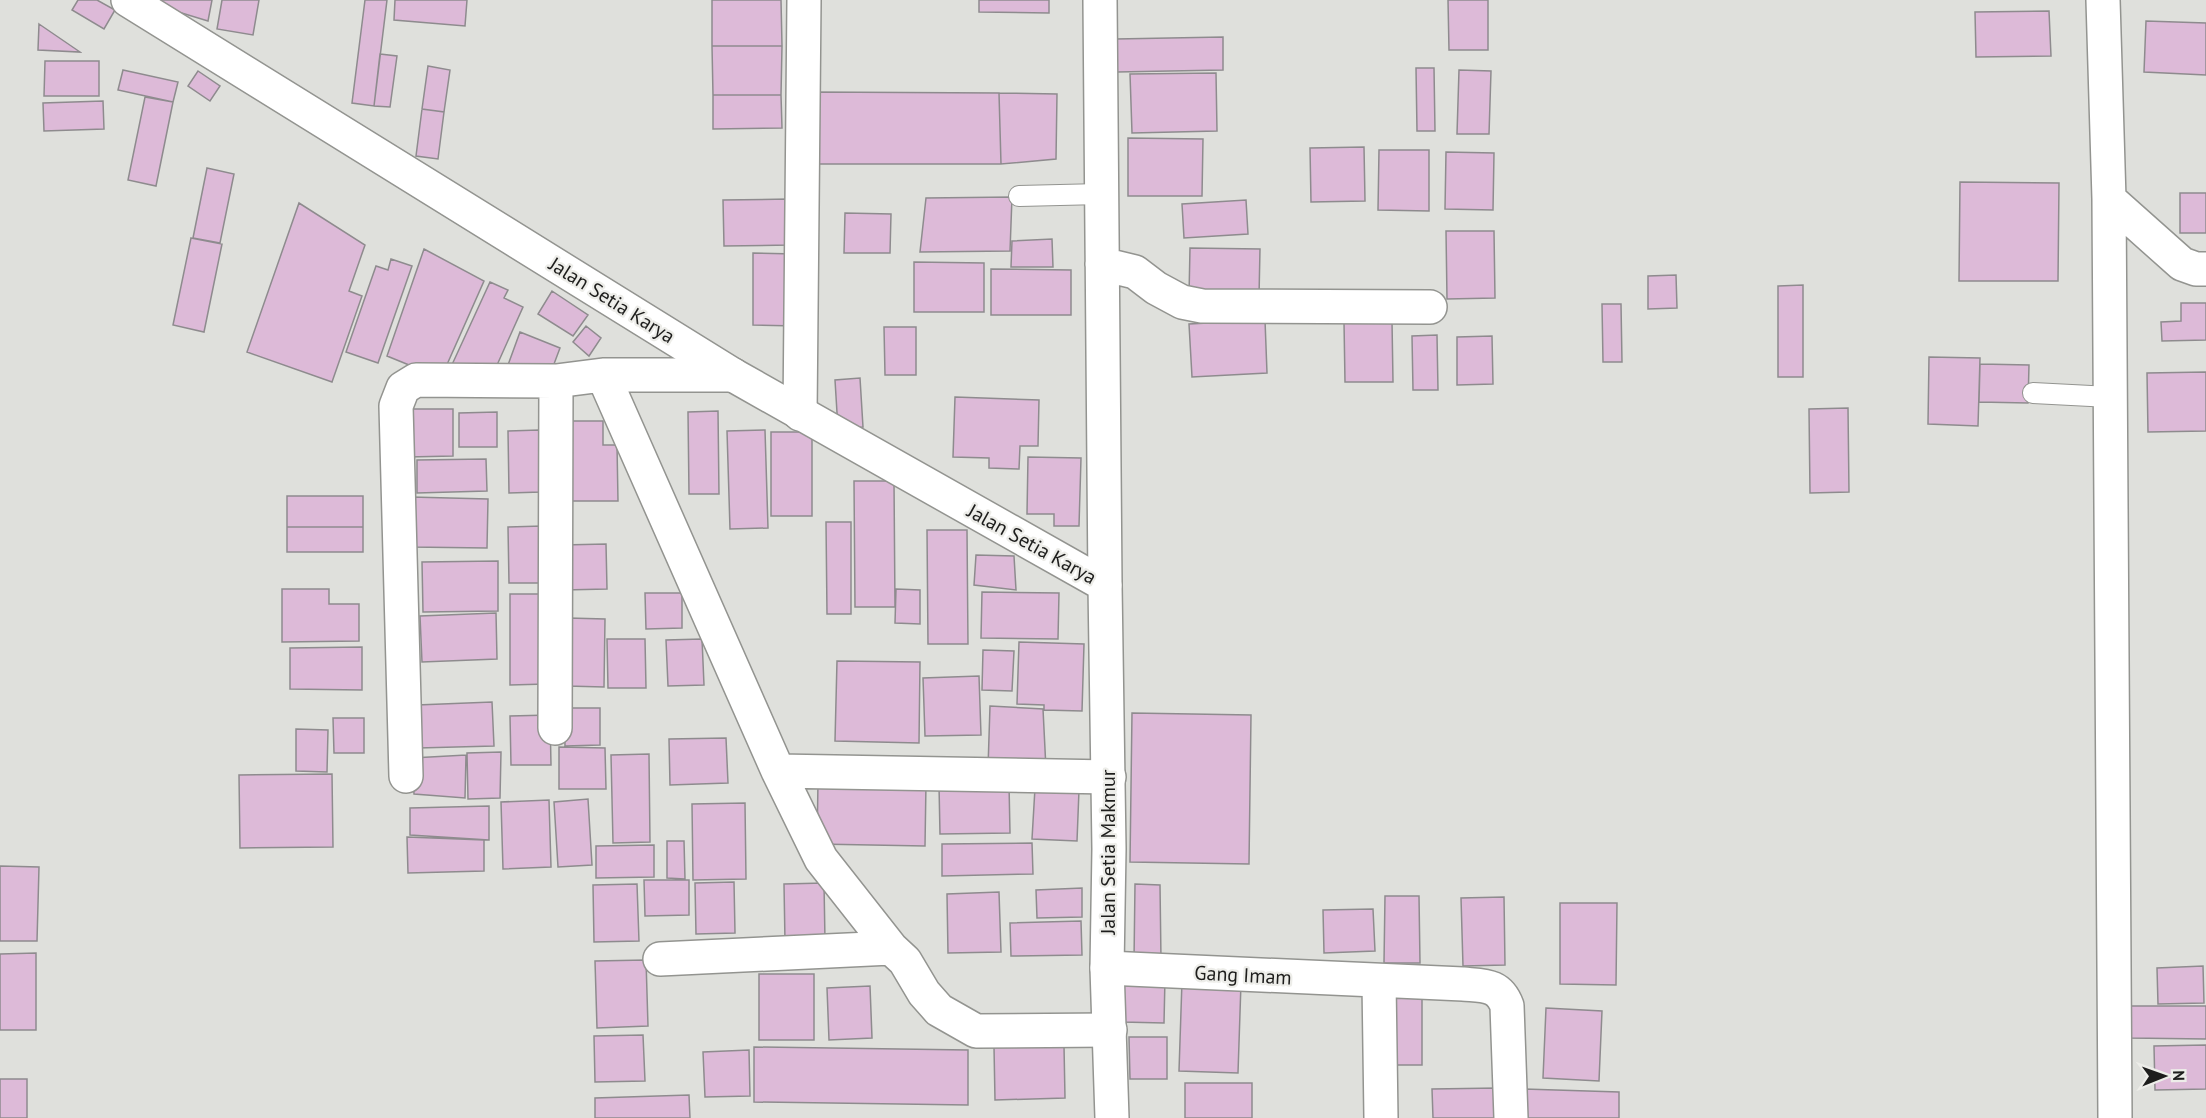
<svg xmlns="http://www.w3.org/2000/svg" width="2206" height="1118" viewBox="0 0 2206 1118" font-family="'PT Sans',sans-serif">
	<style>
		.building { fill: #ddbad8; stroke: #8e8b8e; stroke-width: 1.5 }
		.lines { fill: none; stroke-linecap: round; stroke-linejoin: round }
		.lane-casing { stroke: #939490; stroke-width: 22 }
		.street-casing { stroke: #939490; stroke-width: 36 }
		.secondary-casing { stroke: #939490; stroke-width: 36 }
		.lane { stroke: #fff; stroke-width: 20 }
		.street { stroke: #fff; stroke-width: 33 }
		.secondary { stroke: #fff; stroke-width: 33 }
		.labels { text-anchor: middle; stroke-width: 4.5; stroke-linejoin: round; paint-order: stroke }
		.street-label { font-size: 20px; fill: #1d1d1c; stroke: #edede9 }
	</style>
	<rect width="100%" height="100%" fill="#dfe0dc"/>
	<path class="building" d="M 78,0 L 97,0 L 115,10 L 104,29 L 72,10 Z
		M 152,0 L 212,0 L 208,21 L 152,4 Z
		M 222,0 L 259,0 L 253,35 L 217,29 Z
		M 365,0 L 387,0 L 374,106 L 352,103 Z
		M 395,0 L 467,0 L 465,26 L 394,20 Z
		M 712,0 L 781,0 L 782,46 L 712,46 Z
		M 979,0 L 1049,0 L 1049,13 L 979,12 Z
		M 1448,0 L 1488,0 L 1488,50 L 1449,50 Z
		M 2049,11 L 2051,56 L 1976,57 L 1975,12 Z
		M 2146,21 L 2206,23 L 2206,75 L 2144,72 Z
		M 39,24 L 80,52 L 38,50 Z
		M 1223,37 L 1223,70 L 1117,72 L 1116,39 Z
		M 712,46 L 782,46 L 781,95 L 713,95 Z
		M 380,54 L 397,56 L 390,107 L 374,106 Z
		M 45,61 L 99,61 L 99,96 L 44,96 Z
		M 428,66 L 450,70 L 444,112 L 422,109 Z
		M 1416,68 L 1434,68 L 1435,131 L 1417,131 Z
		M 123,70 L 178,82 L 173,102 L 118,90 Z
		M 1459,70 L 1491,71 L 1489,134 L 1457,134 Z
		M 198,71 L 220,86 L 210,101 L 188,86 Z
		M 1216,73 L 1217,131 L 1132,133 L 1130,74 Z
		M 810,92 L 999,93 L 1001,164 L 811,164 Z
		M 999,93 L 1057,94 L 1056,159 L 1001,164 Z
		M 713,95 L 781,95 L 782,128 L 713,129 Z
		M 145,97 L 173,102 L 156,186 L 128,180 Z
		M 103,101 L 104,129 L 44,131 L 43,103 Z
		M 422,109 L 444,112 L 438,159 L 416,156 Z
		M 1128,138 L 1203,139 L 1202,196 L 1128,196 Z
		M 1364,147 L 1365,201 L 1311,202 L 1310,148 Z
		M 1379,150 L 1429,150 L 1429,211 L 1378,210 Z
		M 1446,152 L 1494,153 L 1493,210 L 1445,209 Z
		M 207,168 L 234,174 L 220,243 L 193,238 Z
		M 1960,182 L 2059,183 L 2058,281 L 1959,281 Z
		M 2180,193 L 2206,193 L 2206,233 L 2180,233 Z
		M 1012,197 L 1010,251 L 920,252 L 926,198 Z
		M 789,199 L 790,245 L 724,246 L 723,200 Z
		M 1246,200 L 1248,234 L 1184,238 L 1182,204 Z
		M 299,203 L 365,245 L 349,291 L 362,296 L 332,382 L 247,352 Z
		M 845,213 L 891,214 L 890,253 L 844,253 Z
		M 1446,231 L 1494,231 L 1495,298 L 1447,299 Z
		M 191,238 L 222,244 L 204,332 L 173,325 Z
		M 1052,239 L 1053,267 L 1011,267 L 1012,241 Z
		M 1190,248 L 1260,249 L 1259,297 L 1189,296 Z
		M 424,249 L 484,281 L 441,378 L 387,356 Z
		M 753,253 L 795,254 L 796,326 L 753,325 Z
		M 391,259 L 412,266 L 378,363 L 346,352 L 376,266 L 388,270 Z
		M 914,262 L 984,263 L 984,312 L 914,312 Z
		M 991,269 L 1071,270 L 1071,315 L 991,315 Z
		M 1676,275 L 1677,308 L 1648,309 L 1648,276 Z
		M 490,282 L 508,290 L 504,298 L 523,307 L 493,374 L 450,369 Z
		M 1803,285 L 1803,377 L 1778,377 L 1778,286 Z
		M 552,291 L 588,315 L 573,336 L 538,314 Z
		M 2181,303 L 2206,303 L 2206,340 L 2162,341 L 2161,322 L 2181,321 Z
		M 1602,304 L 1621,304 L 1622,362 L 1603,362 Z
		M 1265,320 L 1267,373 L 1192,377 L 1189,324 Z
		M 1392,321 L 1393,382 L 1345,382 L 1344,322 Z
		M 586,326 L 601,338 L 589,356 L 573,342 Z
		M 884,327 L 916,327 L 916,375 L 885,375 Z
		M 520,332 L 560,348 L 548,380 L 508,365 Z
		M 1437,335 L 1438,390 L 1413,390 L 1412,336 Z
		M 1492,336 L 1493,384 L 1457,385 L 1457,337 Z
		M 1929,357 L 1980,358 L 1978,426 L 1928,424 Z
		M 1980,364 L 2029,365 L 2028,403 L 1979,402 Z
		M 2206,372 L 2206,431 L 2148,432 L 2147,373 Z
		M 860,378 L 863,427 L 838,429 L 835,380 Z
		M 955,397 L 1039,400 L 1038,446 L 1020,446 L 1019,469 L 989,468 L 989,458 L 953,457 Z
		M 1848,408 L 1849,492 L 1810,493 L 1809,409 Z
		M 406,409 L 453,409 L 453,456 L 407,457 Z
		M 718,411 L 719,494 L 689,494 L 688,412 Z
		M 497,412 L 497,447 L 459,447 L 459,413 Z
		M 559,421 L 603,421 L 603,445 L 617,445 L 618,501 L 559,501 Z
		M 539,430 L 541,492 L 509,493 L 508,431 Z
		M 765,430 L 768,528 L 730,529 L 727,431 Z
		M 771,432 L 812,432 L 812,516 L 771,516 Z
		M 1028,457 L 1081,458 L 1079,526 L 1054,526 L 1054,514 L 1027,514 Z
		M 486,459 L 487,491 L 417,493 L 417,460 Z
		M 854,481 L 894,481 L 895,607 L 855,607 Z
		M 287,496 L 363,496 L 363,527 L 287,527 Z
		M 411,497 L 488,499 L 487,548 L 410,547 Z
		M 826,522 L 851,522 L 851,614 L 827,614 Z
		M 542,526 L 543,583 L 509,583 L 508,527 Z
		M 287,527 L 363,527 L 363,552 L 287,552 Z
		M 927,530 L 967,530 L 968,644 L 928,644 Z
		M 606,544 L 607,589 L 563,590 L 562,545 Z
		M 976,555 L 1014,556 L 1016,590 L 974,585 Z
		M 498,561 L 498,611 L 423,612 L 422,562 Z
		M 282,589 L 329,589 L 329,604 L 359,604 L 359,641 L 282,642 Z
		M 896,589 L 920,590 L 920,624 L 895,623 Z
		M 982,592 L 1059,593 L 1058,639 L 981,638 Z
		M 645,593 L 682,593 L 682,628 L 646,629 Z
		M 510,594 L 545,594 L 546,684 L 510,685 Z
		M 496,613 L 497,659 L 422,662 L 420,616 Z
		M 568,618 L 605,619 L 604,687 L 567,686 Z
		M 607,639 L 645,639 L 646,688 L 608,688 Z
		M 702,639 L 704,685 L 668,686 L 666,640 Z
		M 1019,642 L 1084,644 L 1082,711 L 1044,710 L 1044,705 L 1017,704 Z
		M 362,647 L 362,690 L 290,689 L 290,648 Z
		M 983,650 L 1014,651 L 1012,691 L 982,690 Z
		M 837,661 L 920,662 L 919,743 L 835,741 Z
		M 979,676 L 981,735 L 925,736 L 923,678 Z
		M 492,702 L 494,746 L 418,748 L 417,705 Z
		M 990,706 L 1043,709 L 1046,769 L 988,768 Z
		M 564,708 L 600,708 L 600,745 L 565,746 Z
		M 1132,713 L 1251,715 L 1249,864 L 1130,862 Z
		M 550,715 L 551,765 L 511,765 L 510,716 Z
		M 333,718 L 364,718 L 364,753 L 334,753 Z
		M 296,729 L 328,730 L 327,772 L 296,771 Z
		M 726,738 L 728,783 L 670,785 L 669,739 Z
		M 559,747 L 605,748 L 606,789 L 559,789 Z
		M 501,752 L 500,798 L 468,799 L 467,753 Z
		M 649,754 L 650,842 L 613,843 L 611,755 Z
		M 466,755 L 465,798 L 414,794 L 412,758 Z
		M 332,774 L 333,847 L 240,848 L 239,775 Z
		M 818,782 L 926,783 L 925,846 L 817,844 Z
		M 1009,784 L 1010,833 L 940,834 L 939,785 Z
		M 1035,788 L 1079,790 L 1077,841 L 1032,839 Z
		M 588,799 L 592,865 L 558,867 L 554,802 Z
		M 549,800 L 551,867 L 503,869 L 501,802 Z
		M 745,803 L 746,879 L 693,880 L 692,804 Z
		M 489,806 L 489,840 L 410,835 L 410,808 Z
		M 407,837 L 484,840 L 484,871 L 408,873 Z
		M 667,841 L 684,841 L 685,879 L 667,878 Z
		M 1032,843 L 1033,874 L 942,876 L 942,844 Z
		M 654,845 L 654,877 L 596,878 L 596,846 Z
		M 0,866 L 39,867 L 37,941 L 0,941 Z
		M 644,880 L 689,880 L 689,915 L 645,916 Z
		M 734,882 L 735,933 L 696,934 L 695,883 Z
		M 824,883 L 825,941 L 785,942 L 784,884 Z
		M 637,884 L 639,941 L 594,942 L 593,885 Z
		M 1135,884 L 1160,885 L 1161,960 L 1134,961 Z
		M 1082,888 L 1082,917 L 1037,918 L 1036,890 Z
		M 999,892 L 1001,952 L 948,953 L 947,894 Z
		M 1385,896 L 1419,896 L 1420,963 L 1384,963 Z
		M 1504,897 L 1505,965 L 1463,966 L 1461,898 Z
		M 1560,903 L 1617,903 L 1616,985 L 1560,984 Z
		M 1373,909 L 1375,951 L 1324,953 L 1323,910 Z
		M 1081,921 L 1082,955 L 1011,956 L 1010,923 Z
		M 36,953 L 36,1030 L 0,1030 L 0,954 Z
		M 646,960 L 648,1026 L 597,1028 L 595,961 Z
		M 2203,966 L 2204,1003 L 2158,1004 L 2157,968 Z
		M 759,974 L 814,974 L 814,1040 L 759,1040 Z
		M 1123,977 L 1165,978 L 1164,1023 L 1122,1022 Z
		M 1182,981 L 1241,983 L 1238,1073 L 1179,1071 Z
		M 870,986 L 872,1038 L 829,1040 L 827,988 Z
		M 1385,996 L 1422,996 L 1422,1065 L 1386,1065 Z
		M 2129,1006 L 2206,1006 L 2206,1039 L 2129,1038 Z
		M 1546,1008 L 1602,1011 L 1599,1081 L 1543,1078 Z
		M 643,1035 L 645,1081 L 595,1082 L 594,1036 Z
		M 1129,1037 L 1167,1037 L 1167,1079 L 1130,1079 Z
		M 2206,1045 L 2206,1089 L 2155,1090 L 2154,1046 Z
		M 1064,1046 L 1065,1098 L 995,1100 L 994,1047 Z
		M 754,1047 L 968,1050 L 968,1105 L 754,1102 Z
		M 749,1050 L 750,1096 L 705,1097 L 703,1052 Z
		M 0,1079 L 27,1079 L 27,1118 L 0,1118 Z
		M 1185,1083 L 1252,1083 L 1252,1118 L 1185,1118 Z
		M 1498,1088 L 1499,1118 L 1433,1118 L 1432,1089 Z
		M 1524,1089 L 1619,1092 L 1619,1118 L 1523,1118 Z
		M 689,1095 L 690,1118 L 595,1118 L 595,1098 Z"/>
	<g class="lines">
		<g class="lane-casing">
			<path id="lane" d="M 1019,196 L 1101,194
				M 2033,393 L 2110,397"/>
		</g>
		<g class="street-casing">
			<path id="street" d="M 1100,0 L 1105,585
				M 2103,0 L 2109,199 L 2115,1118
				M 2109,199 L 2182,264 L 2196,269 L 2206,269
				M 1102,264 L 1135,272 L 1156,288 L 1182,302 L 1202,306 L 1430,307
				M 603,375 L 778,771 L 821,859 L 891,948 L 905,961 L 924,993 L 939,1010 L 976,1031 L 1110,1030
				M 800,414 L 804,0
				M 555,728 L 556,381
				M 778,771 L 1109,777
				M 406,776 L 396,406 L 403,388 L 416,380 L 556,381 L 603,375 L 733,375
				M 660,959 L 891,948
				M 1107,968 L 1463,984 C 1484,986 1499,984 1507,1006 L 1511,1118
				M 1379,982 L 1381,1118"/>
		</g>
		<g class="secondary-casing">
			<path id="secondary" d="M 128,0 L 733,375 L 1105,585 L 1109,849 L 1107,968 L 1112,1118"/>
		</g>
		<use href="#lane" class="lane"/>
		<use href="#street" class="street"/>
		<use href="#secondary" class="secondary"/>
	</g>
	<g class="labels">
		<g class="street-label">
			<text transform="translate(612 300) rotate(32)" y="7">Jalan Setia Karya</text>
			<text transform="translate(1032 544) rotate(29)" y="7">Jalan Setia Karya</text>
			<text transform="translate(1108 852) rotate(-90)" y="7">Jalan Setia Makmur</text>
			<text transform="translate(1243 975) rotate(3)" y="7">Gang Imam</text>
		</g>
	</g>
	<g transform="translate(2164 1076) rotate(89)" stroke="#edede9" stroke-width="4.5" paint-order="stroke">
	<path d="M0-4.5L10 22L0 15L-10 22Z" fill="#1d1d1c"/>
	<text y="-9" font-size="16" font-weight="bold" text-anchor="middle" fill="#1d1d1c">N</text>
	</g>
</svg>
